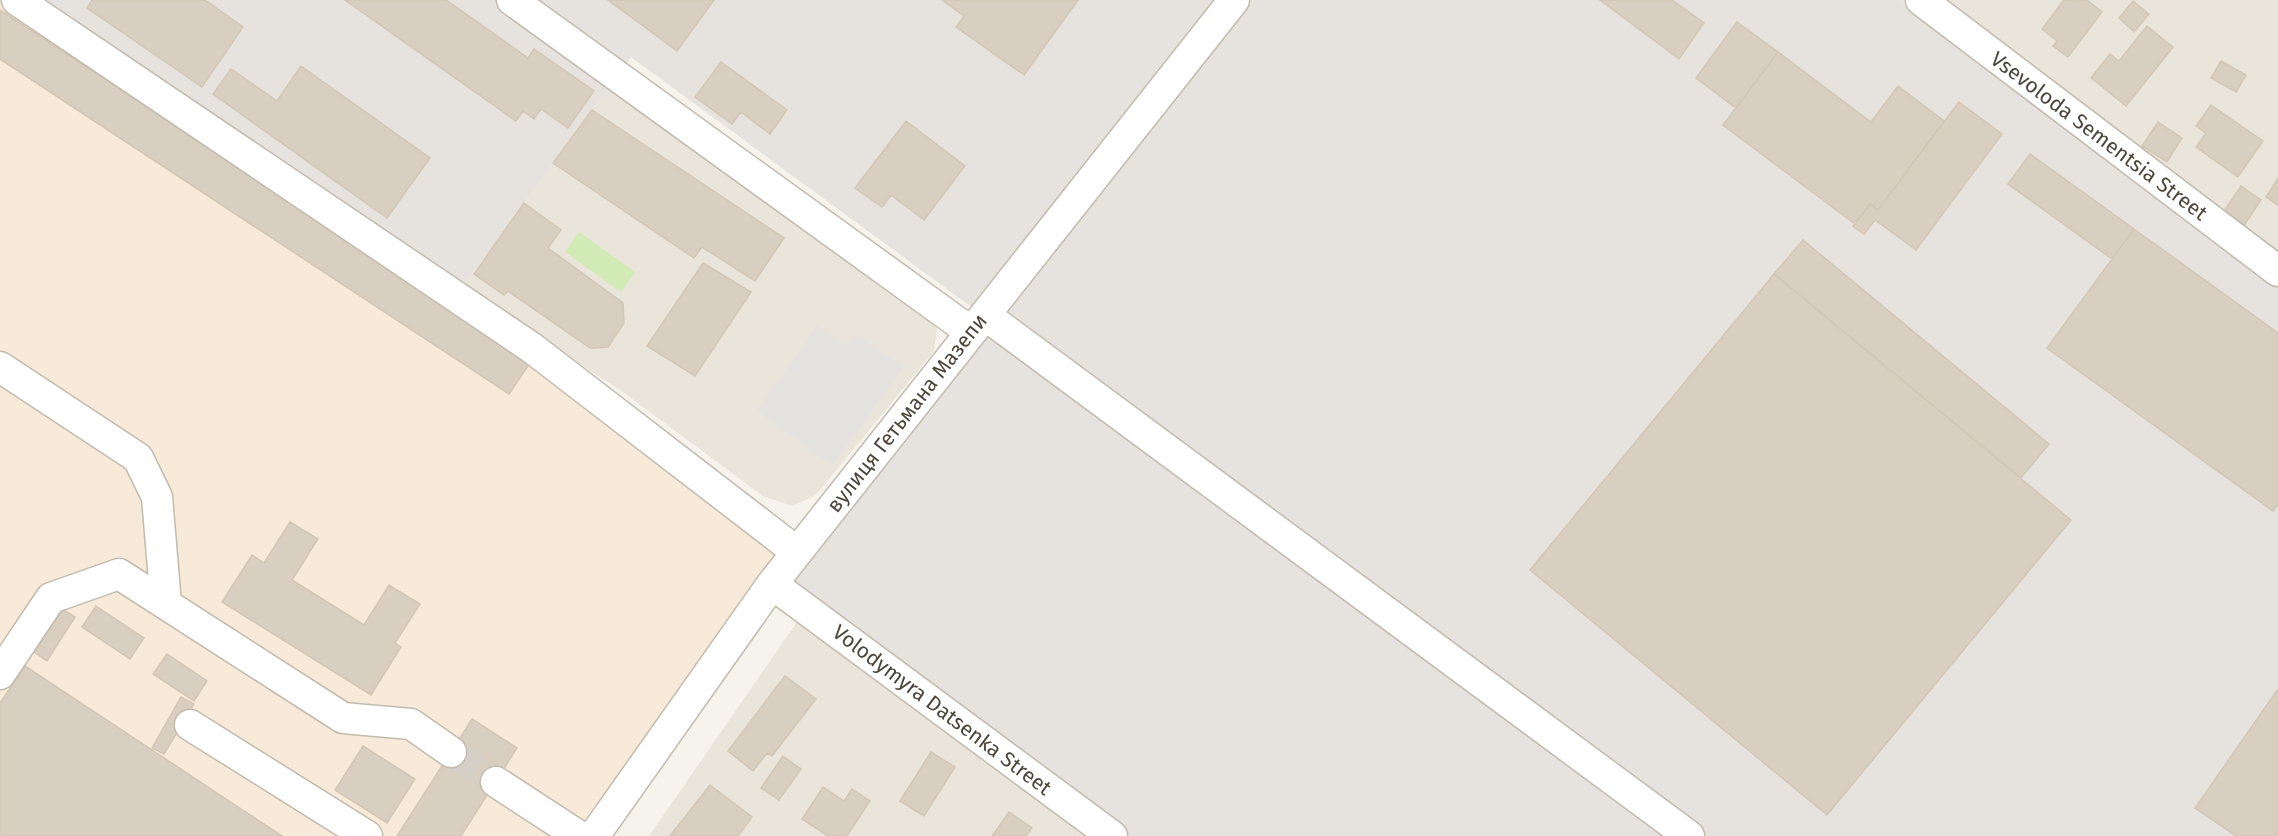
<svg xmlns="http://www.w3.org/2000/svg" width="2278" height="836" viewBox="0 0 2278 836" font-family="'Fira Sans',sans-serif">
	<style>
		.residential { fill: #eae5da }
		.commercial { fill: #f7ead8 }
		.industrial { fill: #e6e2dd }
		.green { fill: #d2eab5 }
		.parking { fill: #e5e3e0 }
		.building { fill: #d8cfc1; stroke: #d3c7b4; stroke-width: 1.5 }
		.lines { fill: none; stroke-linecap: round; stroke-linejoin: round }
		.minor-tunnel { stroke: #d4d0c8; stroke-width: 30; stroke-dasharray: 30 15; stroke-linecap: butt }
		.minor-casing { stroke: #c2bbae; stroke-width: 33 }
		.minor { stroke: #fff; stroke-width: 30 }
		.labels { text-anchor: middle; stroke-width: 6; stroke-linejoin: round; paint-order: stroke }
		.street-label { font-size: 21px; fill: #4b4439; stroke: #fff }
	</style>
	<rect width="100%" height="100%" fill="#f6f3ec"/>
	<path class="residential" d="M 1900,0 L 2278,0 L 2278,286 Z
		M 609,87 L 921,307 L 937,328 L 934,351 L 816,495 L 792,506 L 763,496 L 620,390 L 462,288 Z
		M 806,609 L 1112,836 L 649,836 Z"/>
	<path class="commercial" d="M 0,1 L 532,348 L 797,552 L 594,836 L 0,836 Z"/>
	<path class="industrial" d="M 47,0 L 1900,0 L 2278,286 L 2278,836 L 1112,836 L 772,584 L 984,314 L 966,303 L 631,57 L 462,288 Z"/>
	<path class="green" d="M 579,232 L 635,272 L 621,292 L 565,252 Z"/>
	<path class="parking" d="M 817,325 L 845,346 L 859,335 L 904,367 L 832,466 L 757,411 Z"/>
	<path class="building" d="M 92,0 L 205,0 L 243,27 L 202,87 L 87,8 Z
		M 345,0 L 446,0 L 528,58 L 534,49 L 594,91 L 568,128 L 541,109 L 534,119 L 523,111 L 516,121 Z
		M 608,0 L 714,0 L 677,51 Z
		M 942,0 L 1078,0 L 1024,75 L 956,27 L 964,16 Z
		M 1600,0 L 1672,0 L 1704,23 L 1679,59 Z
		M 2064,0 L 2087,0 L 2102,12 L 2068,57 L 2053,46 L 2057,41 L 2042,29 Z
		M 2133,1 L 2149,14 L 2134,32 L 2119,18 Z
		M 0,10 L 532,360 L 509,394 L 0,59 Z
		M 1737,22 L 1778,52 L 1736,108 L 1696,78 Z
		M 2147,26 L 2173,47 L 2126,106 L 2091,78 L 2110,54 L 2119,61 Z
		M 1778,52 L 1871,122 L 1898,86 L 1944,121 L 1878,210 L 1870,204 L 1855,224 L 1723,125 Z
		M 2221,61 L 2246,75 L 2236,92 L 2211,78 Z
		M 721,62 L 787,110 L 770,134 L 741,112 L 732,124 L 695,97 Z
		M 301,66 L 430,158 L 387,218 L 213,94 L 231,69 L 277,101 Z
		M 1959,102 L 2002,134 L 1916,250 L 1875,220 L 1864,234 L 1853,226 L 1870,204 L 1878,210 Z
		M 2211,105 L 2263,141 L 2238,177 L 2196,147 L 2206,133 L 2196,126 Z
		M 592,110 L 784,238 L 755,281 L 702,247 L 694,258 L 553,163 Z
		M 906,121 L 965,166 L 924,220 L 891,195 L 882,207 L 855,188 Z
		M 2158,122 L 2182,138 L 2167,162 L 2142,146 Z
		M 2030,154 L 2134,229 L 2112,259 L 2008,184 Z
		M 2278,178 L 2278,205 L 2266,197 Z
		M 2241,186 L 2261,200 L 2243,227 L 2222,214 Z
		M 524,203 L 561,230 L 548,248 L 623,303 L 624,323 L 608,347 L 590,348 L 508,291 L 504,295 L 474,274 Z
		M 2134,229 L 2278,333 L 2278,504 L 2273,511 L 2047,348 Z
		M 1803,240 L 2049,444 L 2021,478 L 1774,274 Z
		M 703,263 L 751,292 L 695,376 L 647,346 Z
		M 1774,274 L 2071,520 L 1827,815 L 1530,570 Z
		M 290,522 L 318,539 L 292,580 L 364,625 L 389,585 L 420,604 L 395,643 L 401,647 L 371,695 L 222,602 L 252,555 L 264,563 Z
		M 96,606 L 144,638 L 130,659 L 82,627 Z
		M 62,609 L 75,617 L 47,661 L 34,652 Z
		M 167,654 L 207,681 L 194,701 L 153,674 Z
		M 25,666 L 282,836 L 0,836 L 0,703 Z
		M 785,676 L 816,699 L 772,756 L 767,753 L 753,771 L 728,751 Z
		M 2278,689 L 2278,836 L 2236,836 L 2195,808 Z
		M 181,697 L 194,704 L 164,754 L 152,748 Z
		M 472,719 L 517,748 L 461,836 L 397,836 Z
		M 363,746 L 415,779 L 387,823 L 335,790 Z
		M 931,752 L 955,767 L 924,816 L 900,801 Z
		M 783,756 L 801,769 L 779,800 L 761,788 Z
		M 710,785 L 752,817 L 738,836 L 670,836 Z
		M 823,787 L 844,801 L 852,789 L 870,801 L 847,836 L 828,836 L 802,819 Z
		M 1009,812 L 1032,828 L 1026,836 L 992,836 Z"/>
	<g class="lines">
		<path class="minor-tunnel" d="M 451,752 L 496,782"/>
		<g class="minor-casing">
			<path id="minor" d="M 17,0 L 532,348 L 797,552
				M 512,0 L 971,332
				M 1921,0 L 2278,271
				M 985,315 L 1689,836
				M 0,367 L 138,458 L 157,497 L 166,604
				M 772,584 L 1112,836
				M 0,674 L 51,598 L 119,574 L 343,718 L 411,724 L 451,752
				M 190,725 L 367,836
				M 496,782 L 579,836
				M 594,836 L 772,584 L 1234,0"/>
		</g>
		<use href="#minor" class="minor"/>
	</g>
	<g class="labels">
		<g class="street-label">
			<text transform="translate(2099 136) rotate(37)" y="7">Vsevoloda Sementsia Street</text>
			<text transform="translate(907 413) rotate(-52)" y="7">вулиця Гетьмана Мазепи</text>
			<text transform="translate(942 710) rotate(37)" y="7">Volodymyra Datsenka Street</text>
		</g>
	</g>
</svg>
